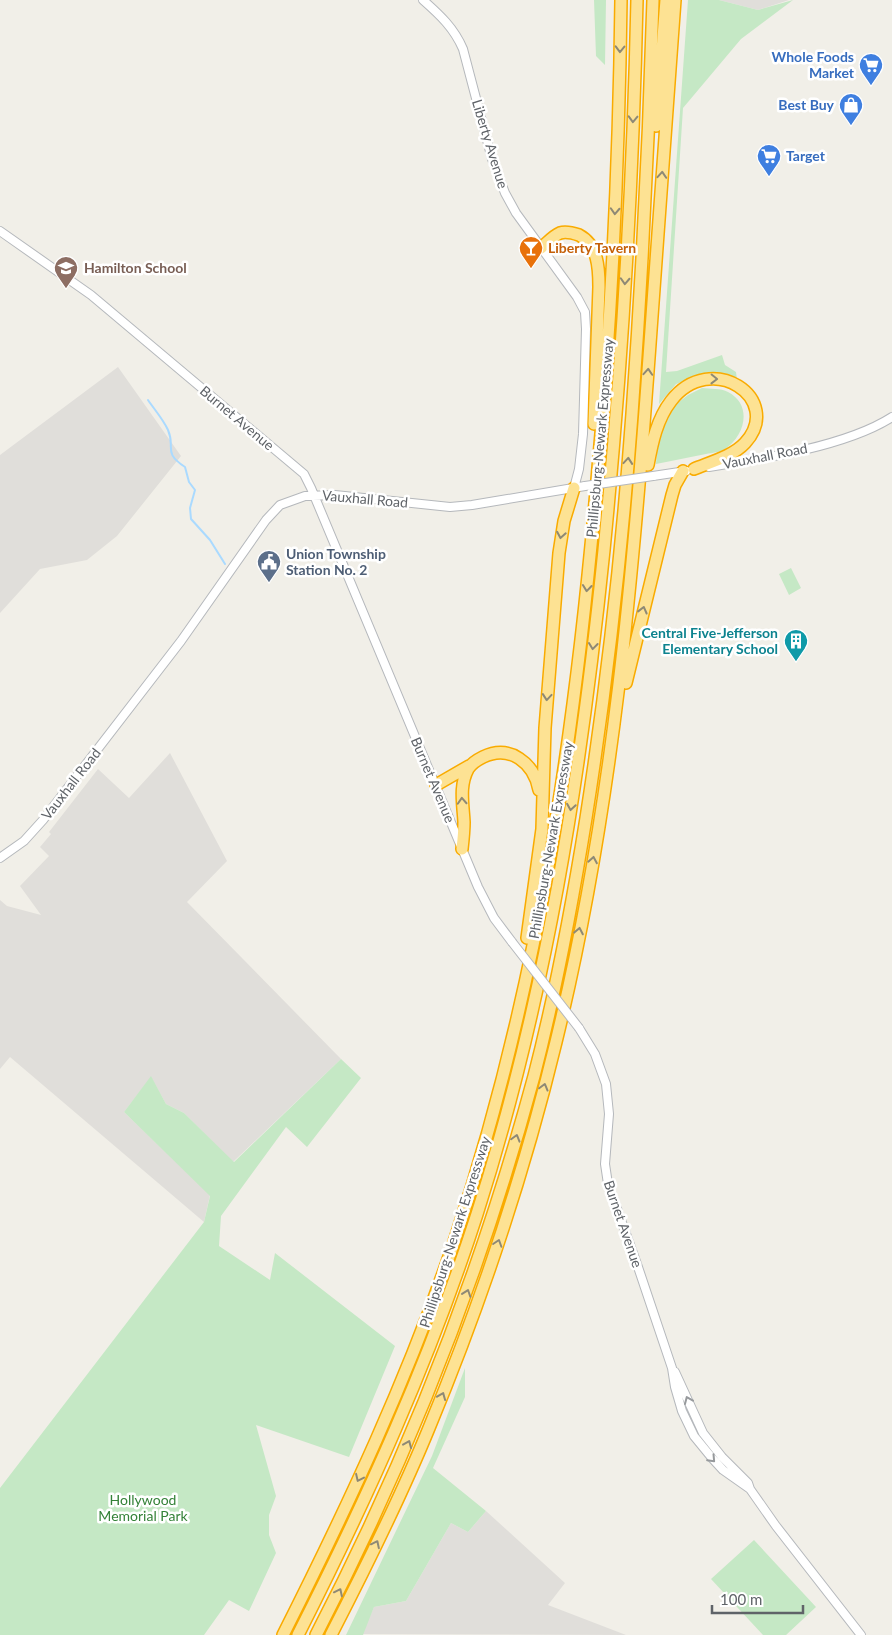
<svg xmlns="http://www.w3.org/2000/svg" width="892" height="1635" viewBox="0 0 892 1635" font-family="Lato,sans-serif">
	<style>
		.industrial { fill: #e0deda }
		.green { fill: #c5e8c5 }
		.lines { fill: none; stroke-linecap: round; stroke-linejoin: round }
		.stream { stroke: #aadaff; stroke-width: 2 }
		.tertiary-casing { stroke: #b5b8bc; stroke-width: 10 }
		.motorway-casing { stroke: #f9ab00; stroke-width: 14 }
		.tertiary { stroke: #fff; stroke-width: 8 }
		.motorway { stroke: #fde293; stroke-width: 11 }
		.tertiary-bridge-casing { stroke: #b5b8bc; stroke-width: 10; stroke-linecap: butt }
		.tertiary-bridge { stroke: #fff; stroke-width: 8 }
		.oneway { stroke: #8e8975 }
		.oneway2 { stroke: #979a9d }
		.labels { text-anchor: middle; stroke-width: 5; stroke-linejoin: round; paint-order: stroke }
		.shop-label { font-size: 14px; font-weight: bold; fill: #366cbe; stroke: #fff; text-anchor: end }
		.street-label { font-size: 14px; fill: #5f6368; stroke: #fff }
		.food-label { font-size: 14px; font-weight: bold; fill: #c56008; stroke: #fff; text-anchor: start }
		.education-label { font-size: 14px; font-weight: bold; fill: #785e54; stroke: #fff; text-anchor: start }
		.service-label { font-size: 14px; font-weight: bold; fill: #4e5e75; stroke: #fff; text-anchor: start }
		.culture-label { font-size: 14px; font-weight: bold; fill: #0d838f; stroke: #fff; text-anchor: end }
		.park-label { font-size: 14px; fill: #348238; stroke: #fff }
	</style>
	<rect width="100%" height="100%" fill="#f1efe8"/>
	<path class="industrial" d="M 719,0 L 789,0 L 758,10 Z
		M 118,367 L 181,456 L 117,536 L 87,560 L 40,569 L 0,613 L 0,455 Z
		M 170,753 L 227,861 L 187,902 L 341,1059 L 233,1162 L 184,1113 L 166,1104 L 151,1077 L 124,1112 L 210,1195 L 204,1222 L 10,1057 L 0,1069 L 0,900 L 7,906 L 41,915 L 20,886 L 49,856 L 40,847 L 51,834 L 49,832 L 98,769 L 129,798 Z
		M 486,1511 L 565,1583 L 548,1605 L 626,1635 L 362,1634 L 374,1607 L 406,1601 L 451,1523 L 468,1532 Z"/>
	<path class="green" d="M 594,0 L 606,0 L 605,65 L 596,56 Z
		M 688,0 L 719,0 L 758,10 L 793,0 L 741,39 L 683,108 L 666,372 L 677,371 L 722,355 L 725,365 L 736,372 L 737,380 L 709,374 L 692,378 L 676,384 L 659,404 Z
		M 702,388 C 710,389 721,388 728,392 C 753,405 745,436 725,449 C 720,452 712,453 706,454 C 689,457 673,461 656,464 L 658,439 L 675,405 L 688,395 Z
		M 791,568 L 801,588 L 789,595 L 779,574 Z
		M 341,1059 L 361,1078 L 307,1147 L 286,1127 L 221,1216 L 219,1246 L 270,1280 L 275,1253 L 395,1346 L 349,1457 L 256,1425 L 276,1496 L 269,1515 L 269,1535 L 276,1553 L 249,1611 L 229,1600 L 204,1635 L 0,1635 L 0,1488 L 204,1222 L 210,1196 L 124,1112 L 151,1076 L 166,1104 L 184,1113 L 234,1162 Z
		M 465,1368 L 465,1397 L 433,1468 L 486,1511 L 468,1532 L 451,1523 L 406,1601 L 374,1607 L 363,1635 L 346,1635 L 432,1456 Z
		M 754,1540 L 816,1607 L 786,1635 L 763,1635 L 711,1579 Z"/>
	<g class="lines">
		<path class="stream" d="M 148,400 C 154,409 163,419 168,430 C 176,448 162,452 185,467 L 189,482 L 195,490 L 190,508 L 191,519 L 210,540 L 225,564"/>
		<g class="tertiary-casing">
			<path id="tertiary" d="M 423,0 C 440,15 454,28 463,49 L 492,159 L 505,193 L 516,213 L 577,297 L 585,312 L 586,329 L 583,434 L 579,469 L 574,488
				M 0,231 L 91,295 L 304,474 L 311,488 L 478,887 L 494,918 L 512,942
				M 709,467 C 763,459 847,446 892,417
				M 653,476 L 686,471
				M 0,858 L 24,841 L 43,820 L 181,641 L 266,520 L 280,505 L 305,496 L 335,495 L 450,507 L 472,505 L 585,486
				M 579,1028 L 595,1054 L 606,1084 L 609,1114 L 605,1164 L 608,1184 L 638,1267 L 672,1368 L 675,1387 L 682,1411 L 694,1436 L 712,1458 L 723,1470 L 750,1489
				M 675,1372 L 703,1433 L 722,1457 L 748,1483 L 750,1489 L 776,1526 L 861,1635"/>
		</g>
		<g class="motorway-casing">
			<path id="motorway" d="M 656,126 L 666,0
				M 541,248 C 547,243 553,236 560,233 C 566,231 573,233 579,235 C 598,245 599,268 599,287 L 594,424
				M 648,465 C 652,443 657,419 671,401 C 711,349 785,399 745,443 C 733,456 711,462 694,469
				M 626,683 L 672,495 L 675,485 L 683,471
				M 436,785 L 469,766
				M 462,849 C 463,840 464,831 464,822 C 463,803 459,786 468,769 C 471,764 477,760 483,757 C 510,744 534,763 539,790
				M 527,938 L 542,829 L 545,728 L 559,553 L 564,521 L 574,488
				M 283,1635 C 348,1506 409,1376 455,1239 C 536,997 574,744 596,491 C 611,328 619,164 621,0
				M 298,1635 C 367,1499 430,1360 477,1214 C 546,999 581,775 604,550 C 622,367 633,184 637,0
				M 316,1635 C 410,1454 481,1273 534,1076 C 556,991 572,905 586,818 C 607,684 622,550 632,414 C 642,276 649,138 653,0
				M 331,1635 C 366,1567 400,1499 429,1428 C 481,1303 524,1174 556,1042 C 613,809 634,569 651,330 C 659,220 667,110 675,0"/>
		</g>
		<use href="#tertiary" class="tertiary"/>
		<use href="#motorway" class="motorway"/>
		<g class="tertiary-bridge-casing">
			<path id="tertiary-bridge" d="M 585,486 L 653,476
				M 512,942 L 579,1028"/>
		</g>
		<use href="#tertiary-bridge" class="tertiary-bridge"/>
	</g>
	<defs><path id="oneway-chevron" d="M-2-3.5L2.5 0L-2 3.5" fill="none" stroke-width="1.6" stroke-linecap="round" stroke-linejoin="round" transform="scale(1.25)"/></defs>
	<g class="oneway">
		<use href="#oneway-chevron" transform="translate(620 49) rotate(91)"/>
		<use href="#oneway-chevron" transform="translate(633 119) rotate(92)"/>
		<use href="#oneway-chevron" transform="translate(662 175) rotate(-86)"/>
		<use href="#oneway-chevron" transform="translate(615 211) rotate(93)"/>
		<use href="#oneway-chevron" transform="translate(625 281) rotate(93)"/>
		<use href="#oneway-chevron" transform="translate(648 372) rotate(-86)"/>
		<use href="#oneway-chevron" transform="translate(714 379) rotate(1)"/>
		<use href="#oneway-chevron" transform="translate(628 461) rotate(-85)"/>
		<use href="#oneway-chevron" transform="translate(561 535) rotate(100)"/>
		<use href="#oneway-chevron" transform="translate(587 588) rotate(96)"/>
		<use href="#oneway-chevron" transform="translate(643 610) rotate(-76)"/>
		<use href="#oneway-chevron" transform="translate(593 646) rotate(97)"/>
		<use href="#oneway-chevron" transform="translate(547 697) rotate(95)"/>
		<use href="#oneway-chevron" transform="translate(462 801) rotate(-93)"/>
		<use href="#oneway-chevron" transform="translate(571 807) rotate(99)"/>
		<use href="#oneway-chevron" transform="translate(593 860) rotate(-80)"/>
		<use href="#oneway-chevron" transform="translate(579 931) rotate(-79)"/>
		<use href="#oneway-chevron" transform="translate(544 1087) rotate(-75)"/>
		<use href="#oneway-chevron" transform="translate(516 1138) rotate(-74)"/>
		<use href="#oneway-chevron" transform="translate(498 1243) rotate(-72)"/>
		<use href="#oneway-chevron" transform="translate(467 1293) rotate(-71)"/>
		<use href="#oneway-chevron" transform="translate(442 1396) rotate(-68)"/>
		<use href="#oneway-chevron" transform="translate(408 1444) rotate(-67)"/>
		<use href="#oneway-chevron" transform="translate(359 1478) rotate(115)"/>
		<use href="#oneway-chevron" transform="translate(376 1544) rotate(-64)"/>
		<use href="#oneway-chevron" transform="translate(339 1592) rotate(-64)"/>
	</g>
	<g class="oneway2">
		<use href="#oneway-chevron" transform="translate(688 1400) rotate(-113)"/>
		<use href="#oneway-chevron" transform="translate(712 1459) rotate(47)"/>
	</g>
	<defs>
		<g id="supermarket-pin" transform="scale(1.25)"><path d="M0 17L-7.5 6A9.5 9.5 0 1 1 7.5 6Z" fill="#3f7fe0" stroke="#fff"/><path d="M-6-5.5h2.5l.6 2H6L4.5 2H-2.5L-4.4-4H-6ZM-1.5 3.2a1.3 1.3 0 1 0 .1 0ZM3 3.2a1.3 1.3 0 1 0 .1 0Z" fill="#fff"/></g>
		<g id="shop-pin" transform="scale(1.25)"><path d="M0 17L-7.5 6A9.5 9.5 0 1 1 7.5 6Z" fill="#3f7fe0" stroke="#fff"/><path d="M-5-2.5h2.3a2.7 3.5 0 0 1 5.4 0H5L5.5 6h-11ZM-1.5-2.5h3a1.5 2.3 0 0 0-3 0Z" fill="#fff"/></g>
		<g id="bar-pin" transform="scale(1.25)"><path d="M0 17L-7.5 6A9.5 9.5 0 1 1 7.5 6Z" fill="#e8710a" stroke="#fff"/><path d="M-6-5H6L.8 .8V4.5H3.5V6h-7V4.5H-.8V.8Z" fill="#fff"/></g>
		<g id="school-pin" transform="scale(1.25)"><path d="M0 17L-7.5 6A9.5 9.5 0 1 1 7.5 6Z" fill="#8d6e63" stroke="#fff"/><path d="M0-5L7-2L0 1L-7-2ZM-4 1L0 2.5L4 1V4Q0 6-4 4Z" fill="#fff"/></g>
		<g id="civic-pin" transform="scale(1.25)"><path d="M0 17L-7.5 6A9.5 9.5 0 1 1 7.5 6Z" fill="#5c6f8a" stroke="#fff"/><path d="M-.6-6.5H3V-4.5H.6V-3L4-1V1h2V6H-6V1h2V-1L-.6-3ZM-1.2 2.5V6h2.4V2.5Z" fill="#fff"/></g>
		<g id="building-pin" transform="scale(1.25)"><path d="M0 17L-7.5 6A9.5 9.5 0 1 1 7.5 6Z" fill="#0f9aa8" stroke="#fff"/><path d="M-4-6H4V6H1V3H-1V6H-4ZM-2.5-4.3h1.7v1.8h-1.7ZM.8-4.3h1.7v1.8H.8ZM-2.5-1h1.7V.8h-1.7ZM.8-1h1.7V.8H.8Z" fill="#fff"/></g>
	</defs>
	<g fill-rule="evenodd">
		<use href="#supermarket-pin" x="871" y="65"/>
		<use href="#shop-pin" x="851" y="105"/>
		<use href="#supermarket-pin" x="769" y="156"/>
		<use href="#bar-pin" x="531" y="248"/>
		<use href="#school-pin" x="66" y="268"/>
		<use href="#civic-pin" x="269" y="562"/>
		<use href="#building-pin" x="796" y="641"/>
	</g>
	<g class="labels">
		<g class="shop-label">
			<text x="854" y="62">Whole Foods<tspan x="854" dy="16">Market</tspan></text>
			<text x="834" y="110">Best Buy</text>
			<text x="786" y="161" text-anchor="start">Target</text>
		</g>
		<g class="street-label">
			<text transform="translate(490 144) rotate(73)" y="5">Liberty Avenue</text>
			<text transform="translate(237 418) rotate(40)" y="5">Burnet Avenue</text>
			<text transform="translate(600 438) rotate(-85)" y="5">Phillipsburg-Newark Expressway</text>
			<text transform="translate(765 456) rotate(-11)" y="5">Vauxhall Road</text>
			<text transform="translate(365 499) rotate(5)" y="5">Vauxhall Road</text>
			<text transform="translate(433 780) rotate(67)" y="5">Burnet Avenue</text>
			<text transform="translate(71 784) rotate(-52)" y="5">Vauxhall Road</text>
			<text transform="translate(551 840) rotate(-80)" y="5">Phillipsburg-Newark Expressway</text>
			<text transform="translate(623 1224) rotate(71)" y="5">Burnet Avenue</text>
			<text transform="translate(455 1232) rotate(-72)" y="5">Phillipsburg-Newark Expressway</text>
		</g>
		<g class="food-label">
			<text x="548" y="253">Liberty Tavern</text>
		</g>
		<g class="education-label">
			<text x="84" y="273">Hamilton School</text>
		</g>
		<g class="service-label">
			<text x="286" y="559">Union Township<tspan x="286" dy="16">Station No. 2</tspan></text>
		</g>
		<g class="culture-label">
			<text x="778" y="638">Central Five-Jefferson<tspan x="778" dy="16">Elementary School</tspan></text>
		</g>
		<g class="park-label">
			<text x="143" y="1505">Hollywood<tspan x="143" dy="16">Memorial Park</tspan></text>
		</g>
	</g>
	<path d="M712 1605v8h91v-8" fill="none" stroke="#5f6368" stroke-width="2.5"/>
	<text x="720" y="1605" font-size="15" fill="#5f6368" stroke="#ffffff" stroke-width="4" paint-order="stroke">100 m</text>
</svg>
